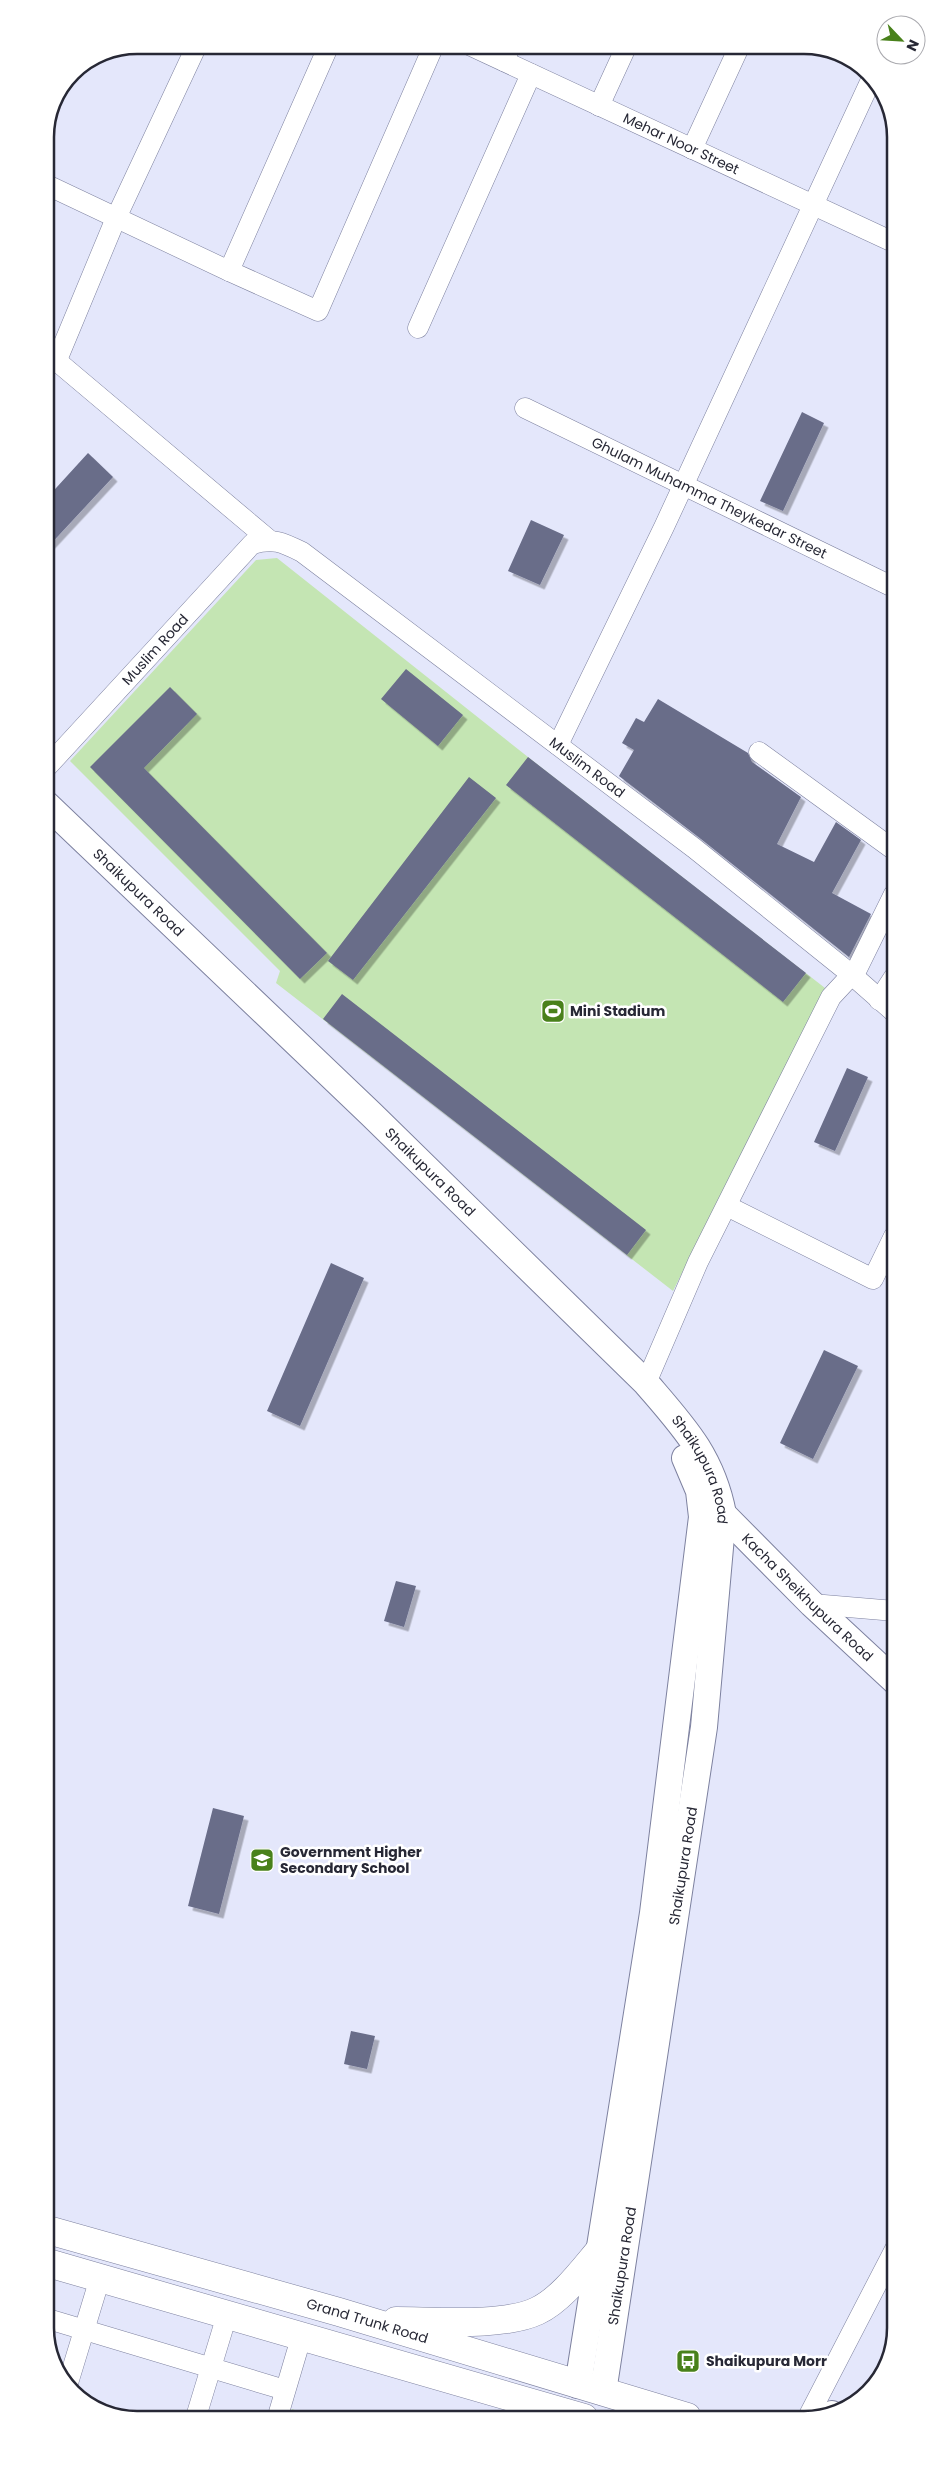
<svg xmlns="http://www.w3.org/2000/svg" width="941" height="2465" viewBox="0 0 941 2465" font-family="Poppins,sans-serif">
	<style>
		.green { fill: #c4e5b3 }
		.building { fill: #696d89; filter: url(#shadow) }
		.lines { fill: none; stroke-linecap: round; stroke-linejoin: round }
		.minor-casing { stroke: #7d819f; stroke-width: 21 }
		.major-casing { stroke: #7d819f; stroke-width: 28 }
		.highway-casing { stroke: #7d819f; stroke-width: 29 }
		.minor { stroke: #fff; stroke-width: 20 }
		.major { stroke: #fff; stroke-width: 26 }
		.highway { stroke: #fff; stroke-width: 28 }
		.labels { text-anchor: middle; stroke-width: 5; stroke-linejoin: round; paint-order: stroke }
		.street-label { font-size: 14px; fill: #272835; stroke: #fff }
		.poi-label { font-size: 14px; font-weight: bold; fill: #272835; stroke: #fff; text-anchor: start }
		.rim { fill: none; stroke: #272835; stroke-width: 2.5 }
	</style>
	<defs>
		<filter id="shadow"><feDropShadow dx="4.5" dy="4.5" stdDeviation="0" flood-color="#0004"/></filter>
	</defs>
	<rect width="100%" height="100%" fill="#e4e7fb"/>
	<path class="green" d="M 277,558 L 528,757 L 825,988 L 673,1291 L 276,983 L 280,971 L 70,761 L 256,560 Z
		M 292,2409 L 320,2419 L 289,2419 Z"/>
	<path class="building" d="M 802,412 L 824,423 L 783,511 L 760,501 Z
		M 88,453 L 113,477 L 46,549 L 46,499 Z
		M 531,520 L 564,535 L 540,585 L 508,571 Z
		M 406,669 L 463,715 L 438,746 L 381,699 Z
		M 170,687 L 197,714 L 144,768 L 327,953 L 300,979 L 90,767 Z
		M 658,699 L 748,753 L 752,762 L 801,797 L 777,844 L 814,862 L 836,822 L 861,840 L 832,893 L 871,914 L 849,957 L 701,839 L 619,776 L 634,750 L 622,743 L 636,718 L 644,722 Z
		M 528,757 L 806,973 L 783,1002 L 506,785 Z
		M 469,777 L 496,798 L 353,980 L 328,961 Z
		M 342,994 L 646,1230 L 627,1255 L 323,1019 Z
		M 847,1068 L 868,1077 L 835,1151 L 814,1142 Z
		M 331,1263 L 364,1278 L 300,1426 L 267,1411 Z
		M 824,1350 L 858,1366 L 813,1459 L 780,1443 Z
		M 396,1581 L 416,1586 L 404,1627 L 384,1621 Z
		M 213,1808 L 244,1816 L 219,1914 L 188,1906 Z
		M 351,2031 L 375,2036 L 367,2069 L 344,2064 Z"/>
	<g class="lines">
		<g class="minor-casing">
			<g id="minor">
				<path id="s1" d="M 469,45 L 893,242"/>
				<path d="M 504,61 L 511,45"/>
				<path d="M 599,106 L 627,45"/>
				<path d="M 692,149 L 740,45"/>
				<path d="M 45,184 L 229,271 L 318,311 L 434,45"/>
				<path d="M 229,271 L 329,45"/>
				<path d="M 418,328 L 531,74"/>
				<path d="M 46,352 L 268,539"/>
				<path d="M 57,360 L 116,218 L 197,45"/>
				<path id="s2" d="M 525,408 L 893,587"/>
				<path d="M 558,745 L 664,527 L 871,80"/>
				<path d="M 759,752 L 894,850"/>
				<path id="s3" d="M 46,768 L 252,544 C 274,538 282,542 302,552 L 694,848 L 852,975 L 894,1012"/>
				<path d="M 879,1000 L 894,977"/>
				<path d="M 727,1206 L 873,1279 L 894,1236"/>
				<path d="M 646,1383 L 698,1262 L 831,997 L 857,969 L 894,894"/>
				<path d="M 812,1604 L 895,1611"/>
				<path d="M 48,2319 L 285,2390"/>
				<path d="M 68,2383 L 100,2278"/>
				<path d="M 808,2417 L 896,2247"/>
				<path d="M 277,2419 L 301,2338"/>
				<path d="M 195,2420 L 227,2315"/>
			</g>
		</g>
		<g class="major-casing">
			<g id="major">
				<path id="s4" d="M 46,804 L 371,1114 L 646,1383 C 683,1426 712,1456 723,1514 L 704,1727 L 603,2392"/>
				<path id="s5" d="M 715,1506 L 812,1604 L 895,1681"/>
				<path d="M 578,2385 L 653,1913 L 702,1517 L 699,1491 L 685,1458"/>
				<path d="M 826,2417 L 832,2414"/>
			</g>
		</g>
		<g class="highway-casing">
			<g id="highway">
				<path id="s6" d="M 48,2230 L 339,2312 L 687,2417"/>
				<path d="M 48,2263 L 584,2418"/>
				<path d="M 396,2321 C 435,2321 503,2327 537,2311 C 561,2300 583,2270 600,2250"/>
			</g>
		</g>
		<use href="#minor" class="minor"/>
		<use href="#major" class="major"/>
		<use href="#highway" class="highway"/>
	</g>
	<defs>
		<g id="stadium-square" transform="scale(1.25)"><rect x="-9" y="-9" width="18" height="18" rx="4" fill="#49811b" stroke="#fff"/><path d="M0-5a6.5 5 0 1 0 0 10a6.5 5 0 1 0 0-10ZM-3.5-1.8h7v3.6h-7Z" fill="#fff"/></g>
		<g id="school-square" transform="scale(1.25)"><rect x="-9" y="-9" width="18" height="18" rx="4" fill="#49811b" stroke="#fff"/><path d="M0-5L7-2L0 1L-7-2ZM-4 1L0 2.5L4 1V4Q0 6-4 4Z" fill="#fff"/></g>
		<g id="bus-square" transform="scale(1.25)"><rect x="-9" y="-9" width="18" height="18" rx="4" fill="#49811b" stroke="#fff"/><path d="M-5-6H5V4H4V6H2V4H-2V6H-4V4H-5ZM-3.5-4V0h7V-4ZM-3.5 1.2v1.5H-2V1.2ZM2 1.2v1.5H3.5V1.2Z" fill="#fff"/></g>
	</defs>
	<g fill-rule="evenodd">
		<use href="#stadium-square" x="553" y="1011"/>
		<use href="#school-square" x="262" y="1860"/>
		<use href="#bus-square" x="688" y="2361"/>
	</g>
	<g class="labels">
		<g class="street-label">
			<text dy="5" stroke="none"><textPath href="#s1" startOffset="234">Mehar Noor Street</textPath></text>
			<text dy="5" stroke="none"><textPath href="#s2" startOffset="205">Ghulam Muhamma Theykedar Street</textPath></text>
			<text dy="5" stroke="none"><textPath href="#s3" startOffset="161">Muslim Road</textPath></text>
			<text dy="5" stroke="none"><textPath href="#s3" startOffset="714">Muslim Road</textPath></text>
			<text dy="5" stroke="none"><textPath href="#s4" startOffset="128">Shaikupura Road</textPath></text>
			<text dy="5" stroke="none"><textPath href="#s4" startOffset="532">Shaikupura Road</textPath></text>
			<text dy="5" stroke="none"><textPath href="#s4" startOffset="938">Shaikupura Road</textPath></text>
			<text dy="5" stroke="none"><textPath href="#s5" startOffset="130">Kacha Sheikhupura Road</textPath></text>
			<text transform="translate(683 1866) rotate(-81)" y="5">Shaikupura Road</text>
			<text transform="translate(622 2266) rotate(-81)" y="5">Shaikupura Road</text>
			<text dy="5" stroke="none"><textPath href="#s6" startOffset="332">Grand Trunk Road</textPath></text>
		</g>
		<g class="poi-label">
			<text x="570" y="1016">Mini Stadium</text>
			<text x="280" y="1857">Government Higher<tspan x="280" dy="16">Secondary School</tspan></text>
			<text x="706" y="2366">Shaikupura Morr</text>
		</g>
	</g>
	<path d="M0 0H941V2465H0ZM137 54H804A83 83 0 0 1 887 137V2328A83 83 0 0 1 804 2411H137A83 83 0 0 1 54 2328V137A83 83 0 0 1 137 54Z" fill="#fff" fill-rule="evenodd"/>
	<path class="rim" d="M137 54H804A83 83 0 0 1 887 137V2328A83 83 0 0 1 804 2411H137A83 83 0 0 1 54 2328V137A83 83 0 0 1 137 54Z"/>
	<g transform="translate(901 40) rotate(115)"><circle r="24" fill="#ffffff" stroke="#a9a9ae"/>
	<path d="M0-4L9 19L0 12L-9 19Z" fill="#49811b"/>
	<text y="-8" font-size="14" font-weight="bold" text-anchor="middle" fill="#272835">N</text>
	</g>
</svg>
